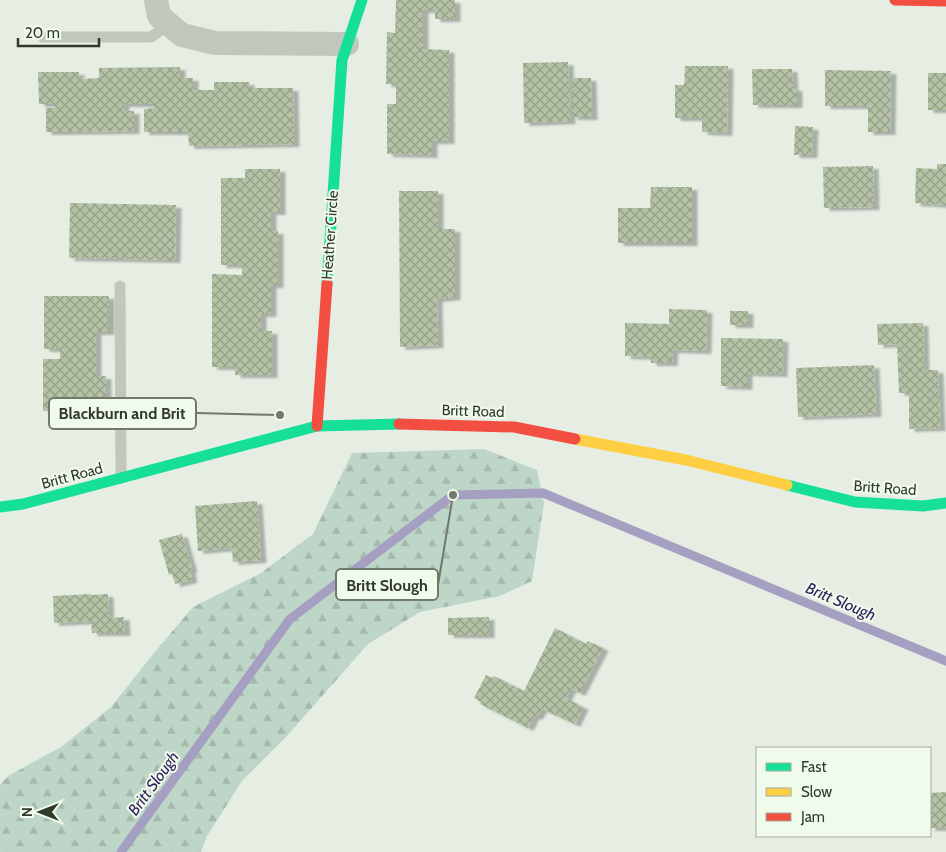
<svg xmlns="http://www.w3.org/2000/svg" width="946" height="852" viewBox="0 0 946 852" font-family="Cabin,sans-serif">
	<style>
		.forest { fill: url(#forest-firs) }
		.lines { fill: none; stroke-linecap: round; stroke-linejoin: round }
		.stream { stroke: #a59fc1; stroke-width: 9 }
		.building { fill: url(#building-cross-hatch); filter: url(#shadow) }
		.lane { stroke: #c0c8bc; stroke-width: 11 }
		.street { stroke: #c0c8bc; stroke-width: 24 }
		.fast { stroke: #16e098; stroke-width: 11 }
		.slow { stroke: #ffcf43; stroke-width: 11 }
		.jam { stroke: #f24e42; stroke-width: 11 }
		.labels { text-anchor: middle; stroke-width: 4; stroke-linejoin: round; paint-order: stroke }
		.street-label { font-size: 15px; fill: #313a2a; stroke: #f0fbec }
		.water-label { font-size: 16px; font-style: italic; fill: #2e1e5d; stroke: #f0fbec }
		.leader { fill: none; stroke: #70796b; stroke-width: 2 }
		.callout-dot { fill: #70796b; stroke: #f0fbec; stroke-width: 2 }
		.callout { fill: #f0fbec; stroke: #70796b; stroke-width: 2 }
		.callout-label { font-size: 16px; text-anchor: middle; font-weight: bold; fill: #313a2a }
	</style>
	<defs>
		<pattern id="forest-firs" width="22" height="20" patternUnits="userSpaceOnUse" patternTransform="scale(1.25)"><rect width="22" height="20" fill="#bed6c8"/><path d="M5 1l3.5 6h-7zM16 11l3.5 6h-7z" fill="#a4b8ac"/></pattern>
		<pattern id="building-cross-hatch" width="8" height="8" patternUnits="userSpaceOnUse" patternTransform="scale(1.25)"><rect width="8" height="8" fill="#b4c3a5"/><path d="M0 0l8 8M0 8l8-8" fill="none" stroke="#939f87"/></pattern>
		<filter id="shadow"><feDropShadow dx="5.5" dy="3" stdDeviation="1" flood-color="#0004"/></filter>
	</defs>
	<rect width="100%" height="100%" fill="#e6eee4"/>
	<path class="forest" d="M 484,449 L 537,470 L 544,503 L 532,581 L 500,596 L 420,612 L 368,644 L 286,737 L 242,781 L 207,836 L 201,852 L 0,852 L 0,785 L 8,776 L 61,747 L 111,707 L 154,653 L 193,607 L 261,573 L 313,534 L 352,453 Z"/>
	<g class="lines">
		<path class="stream" d="M 121,852 L 290,619 L 453,495 L 543,493 L 946,661"/>
	</g>
	<path class="building" d="M 396,0 L 455,0 L 455,19 L 435,19 L 435,10 L 423,10 L 423,49 L 449,50 L 449,141 L 432,141 L 432,155 L 387,154 L 387,104 L 396,104 L 396,84 L 386,84 L 387,32 L 395,33 Z
		M 568,62 L 570,121 L 524,123 L 523,63 Z
		M 685,66 L 728,66 L 727,133 L 702,132 L 702,118 L 675,118 L 675,85 L 684,85 Z
		M 180,67 L 180,78 L 193,78 L 193,90 L 214,90 L 214,82 L 249,82 L 249,88 L 293,88 L 294,144 L 189,146 L 188,132 L 144,132 L 144,109 L 154,108 L 154,104 L 124,104 L 124,111 L 134,111 L 134,131 L 46,132 L 46,108 L 55,108 L 55,104 L 39,104 L 38,72 L 79,72 L 79,79 L 99,78 L 99,68 Z
		M 752,69 L 792,69 L 793,88 L 797,88 L 797,105 L 753,105 Z
		M 825,70 L 891,71 L 890,132 L 868,132 L 868,106 L 825,106 Z
		M 928,73 L 946,73 L 946,110 L 928,110 Z
		M 572,78 L 591,78 L 592,117 L 572,117 Z
		M 795,126 L 813,127 L 812,155 L 794,155 Z
		M 937,164 L 946,164 L 946,205 L 915,203 L 916,168 L 937,169 Z
		M 873,166 L 874,207 L 824,208 L 823,167 Z
		M 245,169 L 280,169 L 280,212 L 271,212 L 271,231 L 278,231 L 278,285 L 271,285 L 271,314 L 261,314 L 261,331 L 272,331 L 272,375 L 235,375 L 235,367 L 212,367 L 212,274 L 242,275 L 242,265 L 221,265 L 221,178 L 245,178 Z
		M 651,187 L 692,187 L 692,243 L 618,243 L 618,208 L 650,208 Z
		M 399,191 L 438,191 L 438,229 L 455,229 L 455,297 L 437,299 L 438,345 L 400,347 Z
		M 70,203 L 176,205 L 175,260 L 69,258 Z
		M 44,296 L 109,296 L 109,332 L 96,332 L 96,376 L 106,376 L 106,411 L 43,411 L 43,359 L 60,359 L 60,349 L 44,349 Z
		M 669,309 L 707,310 L 706,351 L 673,350 L 672,363 L 651,363 L 651,357 L 625,356 L 625,323 L 669,324 Z
		M 730,311 L 748,311 L 748,325 L 730,325 Z
		M 923,323 L 924,370 L 938,370 L 940,428 L 909,429 L 909,393 L 899,393 L 897,344 L 878,345 L 877,324 Z
		M 721,338 L 783,339 L 782,374 L 747,373 L 747,387 L 721,386 Z
		M 874,365 L 876,414 L 798,417 L 796,368 Z
		M 257,501 L 261,560 L 233,562 L 232,548 L 198,551 L 195,506 Z
		M 182,534 L 192,569 L 190,570 L 192,580 L 175,584 L 172,574 L 169,575 L 159,540 Z
		M 91,594 L 91,595 L 108,594 L 109,618 L 124,617 L 125,633 L 92,633 L 91,621 L 54,623 L 53,596 Z
		M 489,617 L 489,635 L 448,635 L 448,618 Z
		M 555,628 L 586,644 L 588,641 L 603,648 L 580,693 L 571,689 L 566,698 L 583,707 L 575,724 L 542,709 L 537,717 L 534,716 L 528,728 L 480,704 L 481,702 L 474,698 L 486,675 L 493,678 L 494,676 L 524,691 Z
		M 946,792 L 946,828 L 930,828 L 930,793 Z"/>
	<g class="lines">
		<path class="lane" d="M 43,37 L 151,37 L 169,24
			M 120,286 L 121,478"/>
		<path class="street" d="M 156,0 L 159,16 L 182,35 L 215,43 L 347,44"/>
		<path class="fast" d="M 327,284 L 342,60 L 362,0
			M 787,485 L 855,502 L 923,506 L 946,503
			M 0,507 L 23,504 L 317,426 L 399,424"/>
		<path class="slow" d="M 575,439 L 686,460 L 787,485"/>
		<path class="jam" d="M 895,0 L 946,1
			M 399,424 L 514,427 L 575,439
			M 317,426 L 327,284"/>
	</g>
	<g class="labels">
		<g class="street-label">
			<text transform="translate(330 235) rotate(-86)" y="5">Heather Circle</text>
			<text transform="translate(473 411) rotate(2)" y="5">Britt Road</text>
			<text transform="translate(72 476) rotate(-15)" y="5">Britt Road</text>
			<text transform="translate(885 488) rotate(4)" y="5">Britt Road</text>
		</g>
		<g class="water-label">
			<text transform="translate(841 601) rotate(23)" y="6">Britt Slough</text>
			<text transform="translate(153 783) rotate(-54)" y="6">Britt Slough</text>
		</g>
	</g>
	<path class="leader" d="M280 415L196 413M453 495L438 585"/>
	<g class="callout-dot">
		<circle cx="280" cy="415" r="5"/>
		<circle cx="453" cy="495" r="5"/>
	</g>
	<g class="callout">
		<rect x="49" y="398" width="147" height="31" rx="5"/>
		<rect x="336" y="569" width="102" height="31" rx="5"/>
	</g>
	<g class="callout-label">
		<text x="122" y="419">Blackburn and Brit</text>
		<text x="387" y="591">Britt Slough</text>
	</g>
	<rect x="756" y="747" width="175" height="90" fill="#f0fbec" stroke="#a4ae9e"/>
	<rect x="766" y="763" width="25" height="8" fill="#16e098" stroke="#a4ae9e"/>
	<text x="801" y="772" font-size="15" fill="#313a2a">Fast</text>
	<rect x="766" y="788" width="25" height="8" fill="#ffcf43" stroke="#a4ae9e"/>
	<text x="801" y="797" font-size="15" fill="#313a2a">Slow</text>
	<rect x="766" y="813" width="25" height="8" fill="#f24e42" stroke="#a4ae9e"/>
	<text x="801" y="822" font-size="15" fill="#313a2a">Jam</text>
	<g transform="translate(40 812) rotate(270)" stroke="#f0fbec" stroke-width="4" paint-order="stroke">
	<path d="M0-4L9 19L0 12L-9 19Z" fill="#313a2a"/>
	<text y="-8" font-size="14" font-weight="bold" text-anchor="middle" fill="#313a2a">N</text>
	</g>
	<path d="M18 38v8h81v-8" fill="none" stroke="#313a2a" stroke-width="2.5"/>
	<text x="25" y="38" font-size="15" fill="#313a2a" stroke="#f0fbec" stroke-width="4" paint-order="stroke">20 m</text>
</svg>
